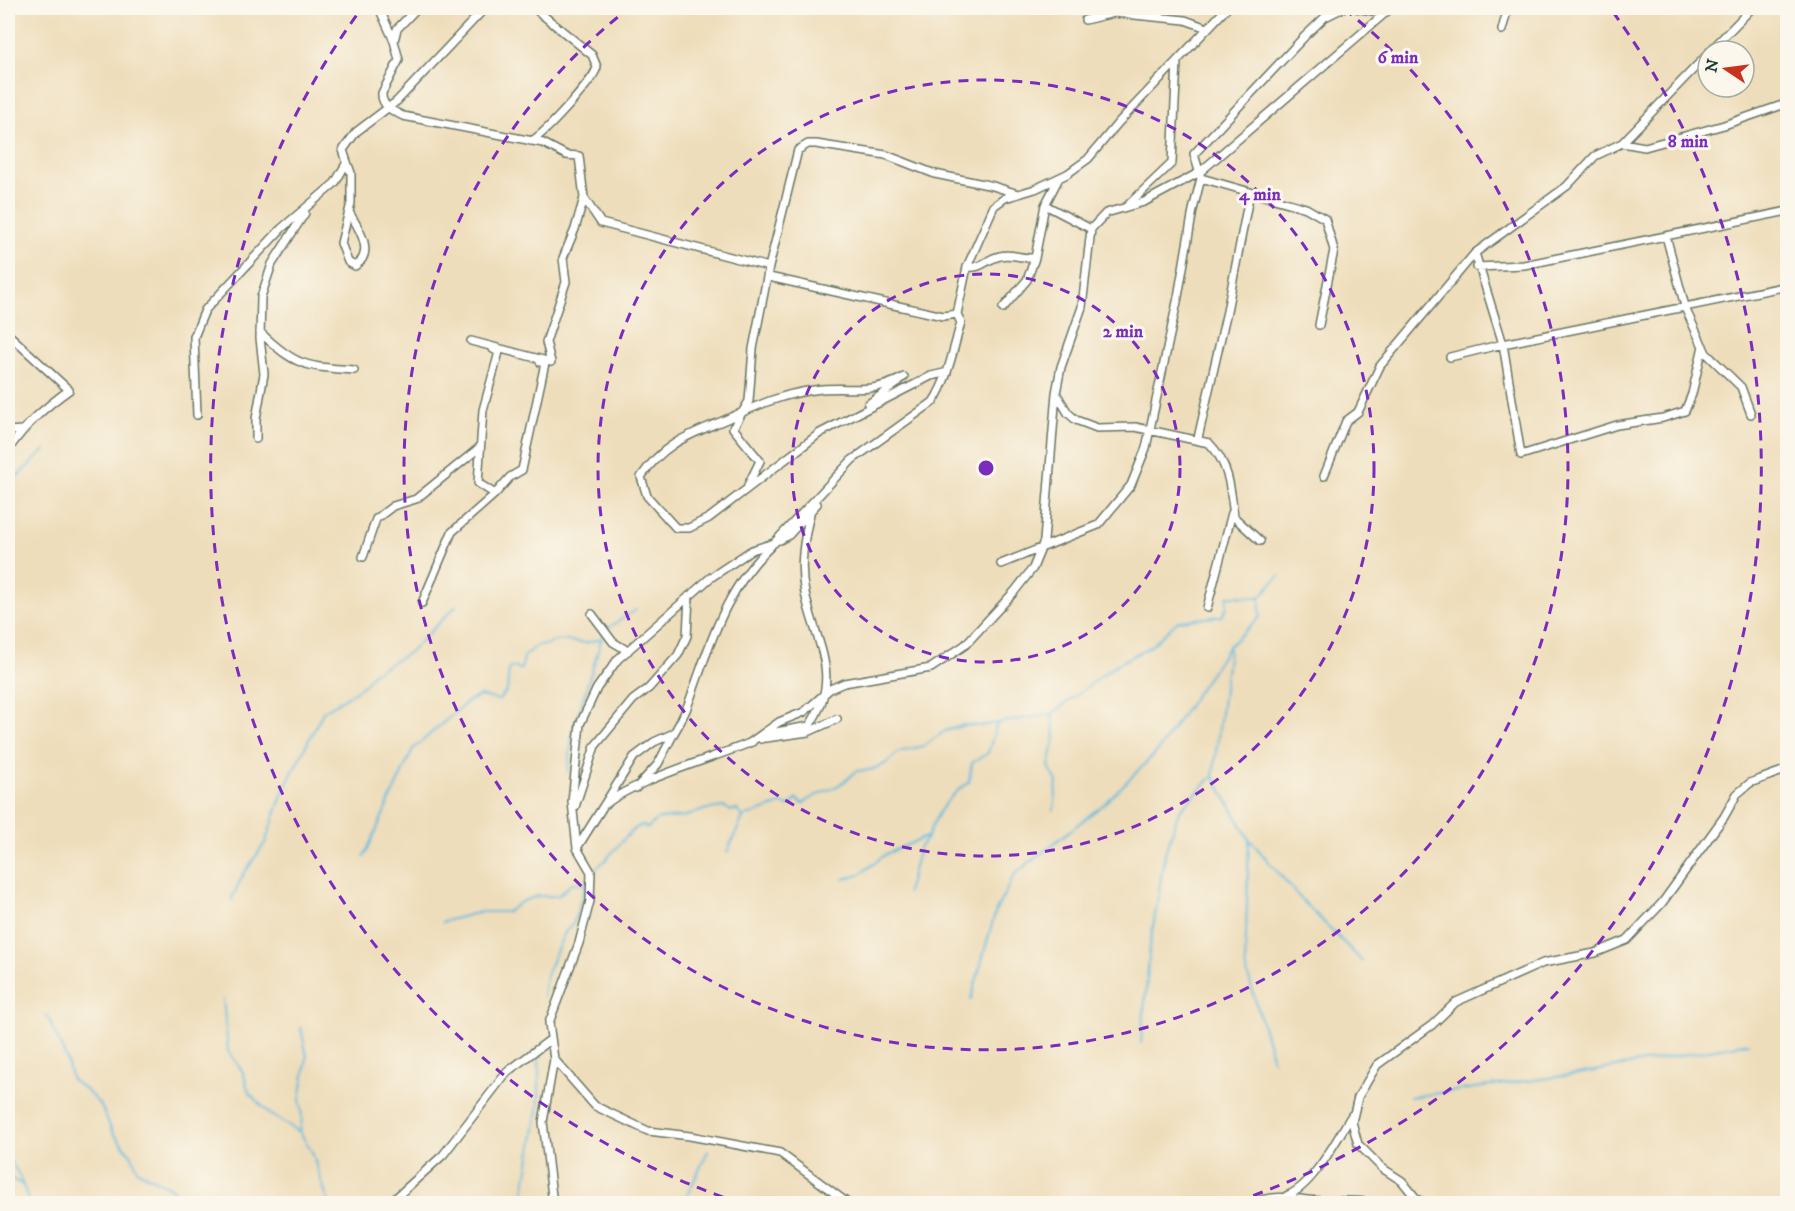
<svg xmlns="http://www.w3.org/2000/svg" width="1795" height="1211" viewBox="0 0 1795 1211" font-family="'IM FELL DW Pica',serif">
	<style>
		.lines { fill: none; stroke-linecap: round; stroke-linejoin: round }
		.stream { stroke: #61b9de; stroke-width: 2 }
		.street-casing { stroke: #677563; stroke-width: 10 }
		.street { stroke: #fff; stroke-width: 7 }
		.ring { fill: none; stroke: #7b2cbf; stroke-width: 3; stroke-dasharray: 10 8 }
		.centre { fill: #7b2cbf; stroke: #fbf7ec; stroke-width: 3 }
		.ring-label { font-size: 18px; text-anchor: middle; font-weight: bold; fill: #7b2cbf; stroke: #fbf7ec; stroke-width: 6; stroke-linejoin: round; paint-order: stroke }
	</style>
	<rect width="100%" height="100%" fill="#fbf7ec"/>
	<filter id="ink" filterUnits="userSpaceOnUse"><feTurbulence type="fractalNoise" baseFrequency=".0167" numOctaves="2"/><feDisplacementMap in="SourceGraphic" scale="12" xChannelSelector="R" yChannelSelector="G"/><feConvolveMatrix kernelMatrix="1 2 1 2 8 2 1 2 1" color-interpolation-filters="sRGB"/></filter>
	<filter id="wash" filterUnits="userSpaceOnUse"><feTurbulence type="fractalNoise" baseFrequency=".008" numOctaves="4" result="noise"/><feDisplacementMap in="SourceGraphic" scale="24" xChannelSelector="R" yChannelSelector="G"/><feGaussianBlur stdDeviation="1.35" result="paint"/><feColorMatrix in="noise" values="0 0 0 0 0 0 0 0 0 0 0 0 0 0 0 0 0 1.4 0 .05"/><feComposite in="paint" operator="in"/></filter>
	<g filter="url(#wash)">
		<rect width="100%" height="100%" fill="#eeddba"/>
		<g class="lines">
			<path class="stream" d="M 8,485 L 45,450
				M 608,628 L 636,610
				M 568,773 L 572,735 L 603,634
				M 1214,777 L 1249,839 L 1245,965 L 1273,1060
				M 1054,810 L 1057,782 L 1049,767 L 1055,738 L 1052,714 L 1114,666 L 1151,646 L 1178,621 L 1222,616 L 1227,606 L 1227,596 L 1260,597
				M 1250,840 L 1301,899 L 1362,961
				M 727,852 L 743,817 L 781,804 L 790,806 L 797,799 L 802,804 C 820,790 840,790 856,771 L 870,770 L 885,764 L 899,752 L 923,746 L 945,731 L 964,725 L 980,726 L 1052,714
				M 364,857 L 413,749 L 468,701 L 480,696 L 499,700 L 507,691 L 509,669 L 511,667 L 521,669 L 525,655 L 538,645 L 545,645 L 557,640 L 586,643 L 600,639
				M 592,871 C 612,859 621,836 641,825 L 648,828 L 657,819 L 683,817 L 707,809 L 725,807 L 731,811 L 736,809 L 743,817
				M 844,879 L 859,875 L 886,854 L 928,836 C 936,814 949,795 969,782 L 972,763 L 988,753 L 997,724
				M 907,893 L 919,848 L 927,838
				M 231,900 L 243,875 L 265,843 L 284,789 L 323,712 L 363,686 L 373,673 L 410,652 L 456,606
				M 442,922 L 480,912 L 507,912 L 521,902 L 538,896 L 558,896 L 572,883 L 586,884
				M 543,996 L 546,975 L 565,932 L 573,924 L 588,879
				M 223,999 L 228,1051 L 243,1072 L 249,1093 L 271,1115 L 300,1132 L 312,1152 L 329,1204
				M 971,999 L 996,910 L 1015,874 L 1104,804 L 1157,752 L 1229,646 L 1260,617 L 1260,597 L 1279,576
				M 47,1015 L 66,1058 L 72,1080 L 86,1090 L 101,1106 L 113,1133 L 132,1156 L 138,1171 L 171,1188 L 178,1204
				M 1141,1043 L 1150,946 L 1165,853 L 1179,811 L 1213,776 L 1229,649
				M 1410,1097 L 1578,1074 L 1748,1043
				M 300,1132 L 302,1118 L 300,1100 L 307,1057 L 301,1028
				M 8,1157 L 19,1175 L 30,1204
				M 8,1177 L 23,1185
				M 522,1204 L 539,1104 L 539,1054
				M 683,1204 L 708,1151"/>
		</g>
	</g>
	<g filter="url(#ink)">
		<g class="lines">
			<g class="street-casing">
				<path id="street" d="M 379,8 L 394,41
					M 417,8 L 397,29 L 394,41 L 399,60 L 382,93 C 381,106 393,111 403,116 L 543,143 L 566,155 L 579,156 L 584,198 L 575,229 L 563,258 L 566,282 L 546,342 L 551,362 L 471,341
					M 1356,8 L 1384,13
					M 1085,20 L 1114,13 L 1185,20 L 1207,28
					M 1502,30 L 1508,8
					M 1710,51 L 1752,8
					M 1708,54 L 1622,143 L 1595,156 L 1567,186 L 1475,253 L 1503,344 L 1788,286
					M 531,141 C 544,135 595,79 597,67 L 592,55 L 534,8
					M 1622,143 L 1645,147 L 1724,125 L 1788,103
					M 347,162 L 351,173 L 351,203 L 341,243 L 348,262 L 355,266 C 376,253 358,227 349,212
					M 1201,178 L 1306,208 L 1325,219 L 1334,250 L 1319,325
					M 584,198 L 601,223 L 769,267
					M 1045,205 L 1091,229 L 1106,213 L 1144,202 L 1200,172 L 1391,8
					M 1127,206 L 1172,163 L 1177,62
					M 1091,229 L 1082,307 L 1061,367 L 1056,393 L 1068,413 L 1076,420 L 1097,428 L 1135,427 L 1209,443 C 1229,463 1231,490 1234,517 L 1260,541
					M 1666,236 L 1686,310 L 1706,353 L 1741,387 L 1751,414
					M 967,267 C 982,269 986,259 1000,256 C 1011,253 1023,259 1035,258
					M 1477,267 L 1524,265 L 1788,211
					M 769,277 L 943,316 L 957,314
					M 1003,308 L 1027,280 L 1035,258 L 1045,205 L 1059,178
					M 260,332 C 295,366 306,367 354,370
					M 8,334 L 69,390 C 44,408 25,425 8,450
					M 1450,357 L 1503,344 L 1521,455 L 1617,425 L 1663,418 L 1685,411 L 1692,394 L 1703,346
					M 904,377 C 869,396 850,385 814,390 C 782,394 756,406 727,419 C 692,434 664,442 641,477 L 647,496 L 676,528 L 689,528 L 709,518 L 820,433 L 931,376 L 944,373
					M 868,404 L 898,383
					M 197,415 L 194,337 L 205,310 L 282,228 L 335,183 L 347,162 L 343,150 L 356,132 L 397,101 L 485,8
					M 8,431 L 22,430
					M 1198,438 L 1227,311 L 1250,192
					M 256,439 L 256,419 L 264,374 L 260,338 L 261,297 L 272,264 L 305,213
					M 1324,476 L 1346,421 L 1358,412 L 1380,366 L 1475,253
					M 748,485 L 760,461 L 733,428 L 749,401 L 753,349 L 769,267 L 798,150 L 808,144 L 816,144 L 886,155 L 935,174 L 993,186 L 1018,194
					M 495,494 L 510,477 L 522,470 L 545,363 L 540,362
					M 780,540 L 789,535 L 817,504
					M 363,557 L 376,519 L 393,506 L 416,499 L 479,448
					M 1001,564 L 1098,525 L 1131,485 L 1146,448 L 1178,297 L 1193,210 L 1201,178 L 1194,154 L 1305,36 L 1325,17 L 1343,8
					M 422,603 L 452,532 L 495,494 L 478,483 L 483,410 L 499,352 L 493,349
					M 1207,608 L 1232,513
					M 592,614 L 613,642 L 628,651
					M 674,733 C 687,712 691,696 699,674 C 716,626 733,581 771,546
					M 766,738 L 808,732 L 837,719
					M 761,739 L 776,732 L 809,726 C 844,676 815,643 805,593 C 799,566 804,539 810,514
					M 748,744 L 779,722 L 804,712 L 830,689 L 844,683 L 931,668 L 965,645 L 1014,592 L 1033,568 L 1044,541 L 1056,393
					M 636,788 L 658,764 L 674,733 L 654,742 L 634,757 L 577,848 L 591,872 L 590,901 L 579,943 L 549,1023 L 554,1059 L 595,1106 L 648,1131 L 690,1136 L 780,1153 L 849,1204
					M 606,804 C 635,780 714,758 752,742
					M 575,807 L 595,746 L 633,700 L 649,688 L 678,655 L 687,636 L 689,596
					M 577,848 L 572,802 L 580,724 L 597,688 L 618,659 L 710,578 L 752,550 L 774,543 L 852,460 L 933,402 C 948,380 953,349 961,323 L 957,314 L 967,267 L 994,206 L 1005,198 L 1035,189 L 1067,174 L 1088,159 L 1118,123 L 1227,8
					M 1286,1196 C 1313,1187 1337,1138 1352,1115
					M 389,1204 L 443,1155 L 507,1072 L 551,1039
					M 553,1204 L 543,1122 L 554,1059
					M 1247,1204 C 1278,1193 1290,1199 1321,1201 C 1341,1202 1358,1199 1378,1204
					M 1425,1204 L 1415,1197 L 1402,1181 L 1382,1168 L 1358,1144 L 1352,1122 L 1358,1097 L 1377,1065 L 1432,1025 L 1456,1002 L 1543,963 L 1595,953 L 1627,940 L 1662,903 L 1724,817 L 1737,794 L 1750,783 L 1788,769"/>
			</g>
			<use href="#street" class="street"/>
		</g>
	</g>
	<g class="ring">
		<circle cx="986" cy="468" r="194"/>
		<circle cx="986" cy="468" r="388"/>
		<path d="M1344 9A582 582 0 1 1 628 9"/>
		<path d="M740 1203A775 775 0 0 1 359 12M1613 12A775 775 0 0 1 1232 1203"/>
	</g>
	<circle cx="986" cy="468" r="9" class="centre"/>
	<g class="ring-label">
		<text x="1398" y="63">6 min</text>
		<text x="1688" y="147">8 min</text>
		<text x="1260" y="200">4 min</text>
		<text x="1123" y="337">2 min</text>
	</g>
	<rect width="1795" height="1211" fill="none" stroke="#fbf7ec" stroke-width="30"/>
	<g transform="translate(1726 69) rotate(283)"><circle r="28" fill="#fbf7ec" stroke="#a3ada2" stroke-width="1.5"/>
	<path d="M0-4.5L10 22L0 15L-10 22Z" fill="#c8321e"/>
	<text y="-9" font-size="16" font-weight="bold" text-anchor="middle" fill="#1f3d34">N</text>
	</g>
</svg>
